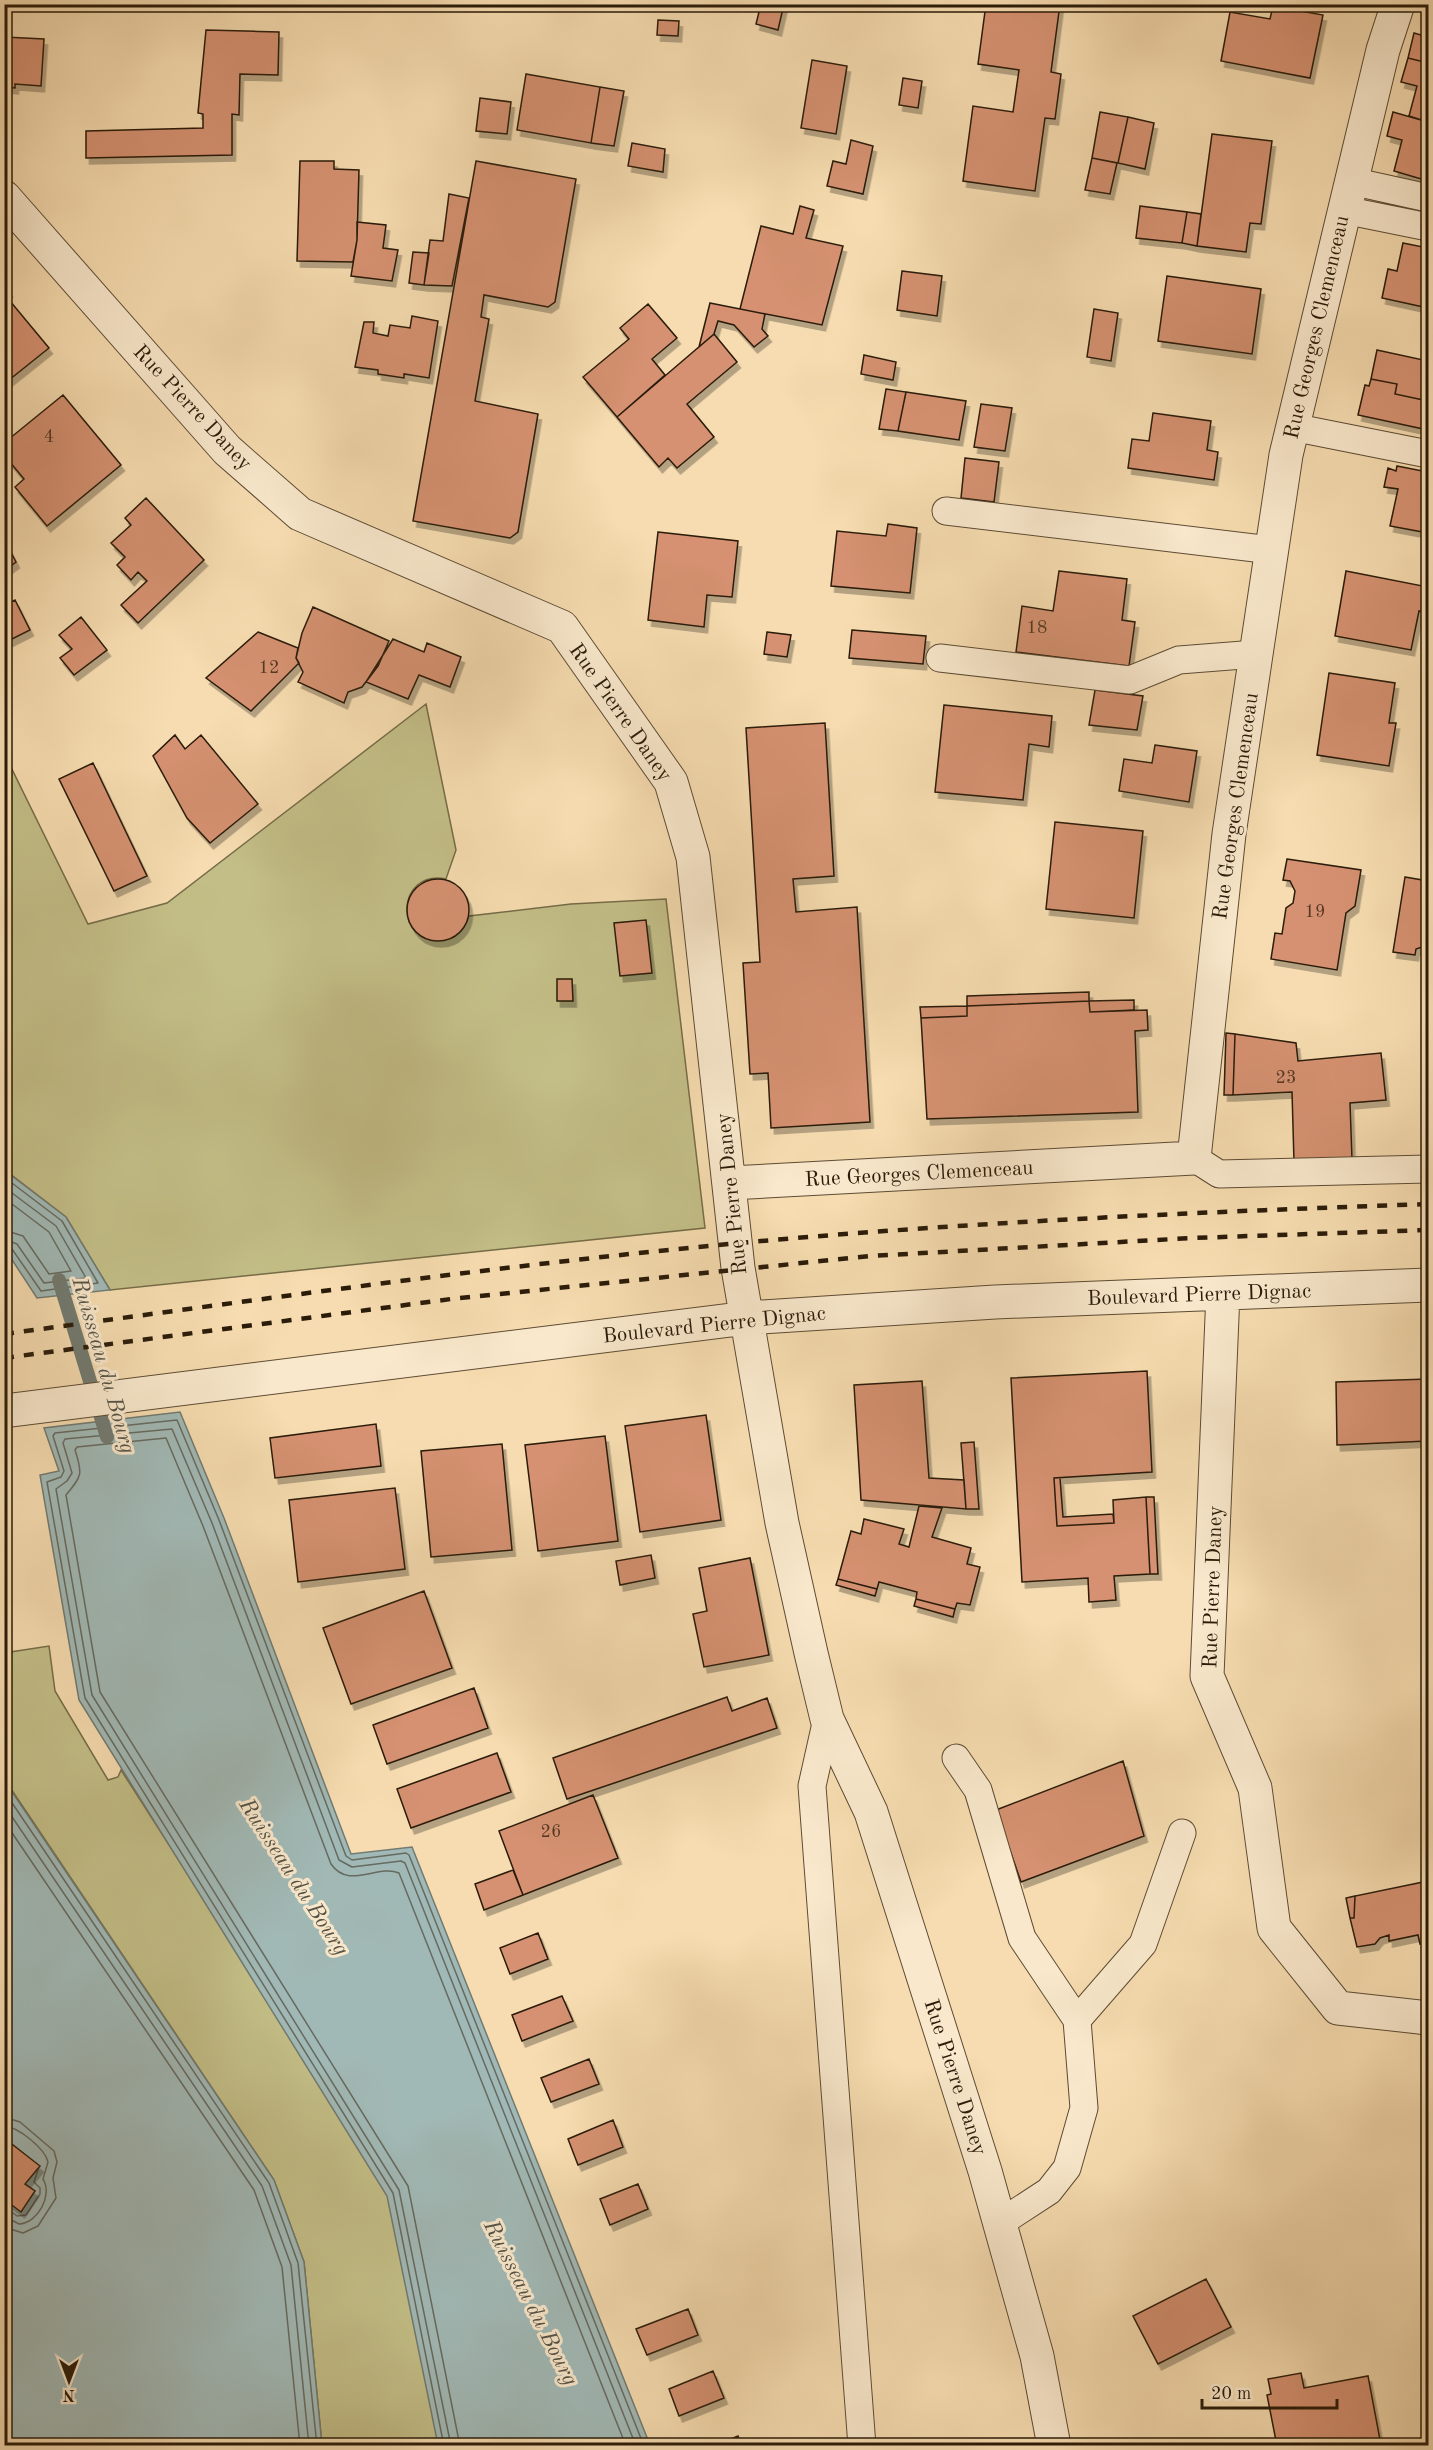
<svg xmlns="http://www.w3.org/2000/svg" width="1433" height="2450" viewBox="0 0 1433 2450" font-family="'Old Standard TT',serif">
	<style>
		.green { fill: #c3be87; stroke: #766c48; stroke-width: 1.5 }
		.water { fill: #a1b9b6; stroke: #717a71; stroke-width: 1.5 }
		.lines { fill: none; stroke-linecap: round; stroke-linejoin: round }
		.shore { stroke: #666a60; stroke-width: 1.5 }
		.stream { stroke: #717a71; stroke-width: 14 }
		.building { fill: #d59171; stroke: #2a1b09; stroke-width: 1.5; filter: url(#shadow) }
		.service-casing { stroke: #5d4b33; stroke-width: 29 }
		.minor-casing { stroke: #5d4b33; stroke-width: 35 }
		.service { stroke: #f9e8cc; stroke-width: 27 }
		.minor { stroke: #f9e8cc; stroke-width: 33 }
		.rail { stroke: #2a1b09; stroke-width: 4.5; stroke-dasharray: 10 10; stroke-linecap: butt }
		.labels { text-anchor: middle; stroke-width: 6; stroke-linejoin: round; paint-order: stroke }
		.number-label { font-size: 18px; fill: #553823 }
		.street-label { font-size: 21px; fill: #2a1b09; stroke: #f9e8cc }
		.water-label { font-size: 22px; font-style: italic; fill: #545246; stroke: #f9e8cc }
	</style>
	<defs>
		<filter id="shadow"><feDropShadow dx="3.5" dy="6" stdDeviation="0" flood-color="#0004"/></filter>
	</defs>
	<rect width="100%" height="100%" fill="#f6dcb0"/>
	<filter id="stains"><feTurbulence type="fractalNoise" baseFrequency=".00333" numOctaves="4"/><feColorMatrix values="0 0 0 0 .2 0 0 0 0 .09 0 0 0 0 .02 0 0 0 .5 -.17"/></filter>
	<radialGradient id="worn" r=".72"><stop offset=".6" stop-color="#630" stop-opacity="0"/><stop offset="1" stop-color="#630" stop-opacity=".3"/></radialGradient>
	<path class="green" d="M 426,704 L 456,850 L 446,879 C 396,869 393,946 443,940 C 457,939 465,928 469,916 L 571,904 L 666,899 L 705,1228 L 110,1290 L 66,1217 L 5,1170 L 4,753 L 88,924 L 167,903 Z
		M 49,1646 L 55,1691 L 108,1780 L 118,1777 L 121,1770 L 554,2445 L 322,2445 L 304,2262 L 274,2180 L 5,1780 L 4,1653 Z"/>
	<path class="water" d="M 4,1170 L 66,1217 L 110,1290 L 37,1298 L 5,1249 Z
		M 180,1412 L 224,1518 L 351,1854 L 412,1847 L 650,2445 L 438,2445 L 387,2196 L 79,1700 L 40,1475 L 59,1471 L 44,1428 Z
		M 4,1780 L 274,2180 L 304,2262 L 322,2445 L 5,2445 L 5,2199 L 21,2211 L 35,2191 L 25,2184 L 35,2163 L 5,2138 Z"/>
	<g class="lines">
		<path class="shore" d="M 4,1177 L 62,1221 L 98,1283 L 41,1291 L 12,1249 L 4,1246
			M 4,1187 L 56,1226 L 86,1278 L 44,1283 L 17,1244 L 4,1239
			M 4,1198 L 49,1232 L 71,1271 L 49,1274 L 23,1236 L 4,1230
			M 4,1791 L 269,2183 L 298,2263 L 317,2446
			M 4,1805 L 262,2186 L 291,2265 L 309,2446
			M 4,1821 L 254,2190 L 282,2267 L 300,2446
			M 4,2117 L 20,2122 L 54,2151 L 57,2162 L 53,2178 L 56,2198 L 38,2226 L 23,2233 L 4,2227
			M 4,2126 C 19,2127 45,2149 48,2162 L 43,2179 C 53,2195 38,2223 19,2224 L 4,2216
			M 4,2206 L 17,2216 L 26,2215 L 40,2194 L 40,2188 L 34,2182 L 38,2170
			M 444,2446 L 393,2193 L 85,1698 L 47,1482 L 61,1477 L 64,1471 L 53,1436 L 55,1433 L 177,1420 L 219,1520 L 346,1856 L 352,1860 L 406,1853 L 409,1855 L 644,2446
			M 451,2446 L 399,2190 L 92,1695 L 56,1489 L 67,1481 L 72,1473 L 63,1443 L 65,1439 L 172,1429 L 212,1523 L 339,1860 L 352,1867 L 401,1861 L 405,1863 L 636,2446
			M 460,2446 L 408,2186 L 100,1692 L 66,1495 C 82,1476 83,1474 75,1450 L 77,1447 L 166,1438 L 203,1526 L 331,1864 C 349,1890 377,1864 399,1873 L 626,2446"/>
		<path class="stream" d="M 59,1280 L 107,1437"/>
	</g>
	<path class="building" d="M 761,4 L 784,4 L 778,30 L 756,24 Z
		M 986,4 L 1060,4 L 1051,72 L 1061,74 L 1055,119 L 1045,118 L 1035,191 L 963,181 L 973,106 L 1013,112 L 1019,70 L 978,64 Z
		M 1273,6 L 1323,15 L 1310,78 L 1221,61 L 1230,12 L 1270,19 Z
		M 658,20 L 679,21 L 678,36 L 657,35 Z
		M 206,30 L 279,32 L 278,75 L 240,74 L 239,115 L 232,114 L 232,155 L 86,158 L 86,131 L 203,128 L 203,114 L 198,113 Z
		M 1414,33 L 1428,37 L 1428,63 L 1408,58 Z
		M 4,37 L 44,39 L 41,86 L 15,84 L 15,88 L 4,87 Z
		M 1408,58 L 1428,63 L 1428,122 L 1409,116 L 1417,86 L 1401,82 Z
		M 812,60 L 847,66 L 836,134 L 801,128 Z
		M 526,74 L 600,87 L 591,143 L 517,130 Z
		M 903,78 L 922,81 L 918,108 L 899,105 Z
		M 600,87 L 624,91 L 614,146 L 591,143 Z
		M 480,98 L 511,102 L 507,134 L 476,131 Z
		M 1100,112 L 1128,117 L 1118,163 L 1092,158 Z
		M 1393,112 L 1428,122 L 1428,181 L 1394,171 L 1402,140 L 1387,136 Z
		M 1128,117 L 1154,123 L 1145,169 L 1118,163 Z
		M 1212,134 L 1272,141 L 1261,224 L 1250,223 L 1246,252 L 1197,246 Z
		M 851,140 L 873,146 L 863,194 L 827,186 L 833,161 L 846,164 Z
		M 632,143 L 665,149 L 663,172 L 628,166 Z
		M 1092,158 L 1117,163 L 1110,194 L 1085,190 Z
		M 300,161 L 334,161 L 334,169 L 359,170 L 357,240 L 353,262 L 297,261 Z
		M 476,161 L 576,179 L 555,302 L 548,307 L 484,295 L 481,317 L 489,319 L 475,401 L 538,414 L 518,532 L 510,538 L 413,521 Z
		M 449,194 L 469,198 L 452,286 L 424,285 L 430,240 L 443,241 Z
		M 800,206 L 814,210 L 806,238 L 843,246 L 822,325 L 740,309 L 761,226 L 793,234 Z
		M 1140,206 L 1187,212 L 1182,243 L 1136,238 Z
		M 1187,212 L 1201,214 L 1197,246 L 1182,243 Z
		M 357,222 L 386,225 L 383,248 L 398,250 L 392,281 L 351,276 L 357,240 Z
		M 1403,243 L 1428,248 L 1428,308 L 1382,298 L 1388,269 L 1397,271 Z
		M 413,252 L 429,253 L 424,285 L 409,283 Z
		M 902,271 L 942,276 L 937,316 L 897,310 Z
		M 1167,276 L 1261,289 L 1252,354 L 1158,341 Z
		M 4,285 L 9,291 L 5,295 L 49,348 L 4,384 Z
		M 710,303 L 765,314 L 762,329 L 768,336 L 754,347 L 734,325 L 718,321 L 714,334 L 699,347 Z
		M 648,304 L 677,338 L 652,359 L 665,375 L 617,417 L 583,377 L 629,339 L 620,328 Z
		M 1094,309 L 1118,313 L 1111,361 L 1087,357 Z
		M 412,316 L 438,321 L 429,378 L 404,374 L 404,378 L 378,374 L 378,370 L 355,367 L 364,322 L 374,322 L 373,333 L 388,336 L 390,325 L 410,328 Z
		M 714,334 L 737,362 L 687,404 L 714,437 L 677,468 L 668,458 L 659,467 L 617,417 Z
		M 1377,350 L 1428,361 L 1428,401 L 1395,394 L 1397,384 L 1371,379 Z
		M 864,355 L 896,362 L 893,380 L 861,374 Z
		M 1371,379 L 1397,384 L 1395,394 L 1428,401 L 1428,430 L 1358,415 L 1365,385 L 1369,386 Z
		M 886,389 L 906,392 L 898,431 L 879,429 Z
		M 906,392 L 966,401 L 959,440 L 898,431 Z
		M 63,395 L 121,465 L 47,526 L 15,487 L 24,479 L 4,455 L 4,443 Z
		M 981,404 L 1012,408 L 1005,451 L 974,447 Z
		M 1153,413 L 1211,421 L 1207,450 L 1218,452 L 1214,480 L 1128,468 L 1132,439 L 1149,441 Z
		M 965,458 L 999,462 L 994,502 L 961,498 Z
		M 1397,466 L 1428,472 L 1428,533 L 1390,526 L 1398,489 L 1384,487 L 1388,468 L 1396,471 Z
		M 146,498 L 204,560 L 138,623 L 121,605 L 147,581 L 138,572 L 131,580 L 117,565 L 125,557 L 111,543 L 131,525 L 125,518 Z
		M 888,524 L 917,528 L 910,593 L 831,586 L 837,531 L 886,536 Z
		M 658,532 L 738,541 L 732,597 L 707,595 L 704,627 L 648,620 Z
		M 4,539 L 16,562 L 4,571 Z
		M 1059,571 L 1127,579 L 1122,620 L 1135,622 L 1129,666 L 1016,652 L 1022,606 L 1053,611 Z
		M 1346,571 L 1428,587 L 1428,613 L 1419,611 L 1411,650 L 1335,636 Z
		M 4,594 L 9,603 L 15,600 L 30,630 L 4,643 Z
		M 313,607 L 389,641 L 378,666 L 362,687 L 348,692 L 344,703 L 298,682 L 303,672 L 296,658 L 302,633 Z
		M 81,617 L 107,650 L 74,675 L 60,658 L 72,649 L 59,635 Z
		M 852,630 L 926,636 L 923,664 L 849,658 Z
		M 258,632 L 298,648 L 296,658 L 299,663 L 251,711 L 206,678 Z
		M 767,632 L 791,635 L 787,657 L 764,654 Z
		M 393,639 L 424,652 L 427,643 L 461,657 L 450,687 L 419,675 L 408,699 L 366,682 Z
		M 1329,673 L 1395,683 L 1389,723 L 1396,723 L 1389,766 L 1317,755 Z
		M 1095,690 L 1143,696 L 1137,730 L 1089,725 Z
		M 944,705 L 1052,716 L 1049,747 L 1029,744 L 1023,800 L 935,792 Z
		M 825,723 L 834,876 L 793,879 L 796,912 L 857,907 L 870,1122 L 771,1128 L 768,1073 L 750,1074 L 743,963 L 760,962 L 746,728 Z
		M 175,735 L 185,749 L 201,735 L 258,804 L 210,843 L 187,818 L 153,756 Z
		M 1155,745 L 1197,751 L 1189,802 L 1119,791 L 1124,759 L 1152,763 Z
		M 93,763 L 147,876 L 114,891 L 59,779 Z
		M 1055,822 L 1143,831 L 1134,918 L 1046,909 Z
		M 1287,859 L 1361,870 L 1355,906 L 1346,913 L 1337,970 L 1271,959 L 1275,933 L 1282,934 L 1286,908 L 1293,903 L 1295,891 L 1290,881 L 1283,880 Z
		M 1405,877 L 1428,881 L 1428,945 L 1416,949 L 1415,955 L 1393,952 Z
		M407 910a31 31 0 1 1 62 0a31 31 0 1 1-62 0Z
		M 646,920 L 652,973 L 620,976 L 614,923 Z
		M 557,979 L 572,979 L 573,1001 L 557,1001 Z
		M 1089,992 L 1089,1001 L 967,1006 L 967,996 Z
		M 1134,1000 L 1134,1010 L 1090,1012 L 1089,1001 Z
		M 1089,1001 L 1090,1012 L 1147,1010 L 1148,1030 L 1135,1031 L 1138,1112 L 927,1119 L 921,1018 L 967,1016 L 967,1006 Z
		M 967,1006 L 967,1016 L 921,1018 L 920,1007 Z
		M 1226,1033 L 1235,1034 L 1233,1095 L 1224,1095 Z
		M 1235,1034 L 1296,1043 L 1298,1061 L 1381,1053 L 1386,1100 L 1350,1103 L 1352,1159 L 1294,1162 L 1292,1092 L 1233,1095 Z
		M 1147,1371 L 1152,1472 L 1054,1478 L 1057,1526 L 1114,1523 L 1113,1500 L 1146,1497 L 1150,1574 L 1114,1576 L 1116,1600 L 1089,1602 L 1088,1578 L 1022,1582 L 1011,1378 Z
		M 1428,1379 L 1428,1441 L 1337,1445 L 1336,1382 Z
		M 922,1381 L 929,1478 L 964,1480 L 966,1509 L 861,1500 L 854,1385 Z
		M 706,1415 L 721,1520 L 640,1532 L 625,1426 Z
		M 376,1424 L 381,1466 L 275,1478 L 270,1438 Z
		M 605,1436 L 618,1541 L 538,1551 L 525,1445 Z
		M 974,1442 L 979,1509 L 966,1509 L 961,1443 Z
		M 502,1444 L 512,1550 L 431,1557 L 421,1451 Z
		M 1054,1478 L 1060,1478 L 1063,1517 L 1113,1514 L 1114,1523 L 1057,1526 Z
		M 395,1488 L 405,1569 L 298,1582 L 289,1500 Z
		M 1146,1497 L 1154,1497 L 1158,1574 L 1150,1574 Z
		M 919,1506 L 942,1508 L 932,1537 L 971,1548 L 967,1564 L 980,1567 L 970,1605 L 957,1603 L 955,1609 L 916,1599 L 917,1592 L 879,1582 L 877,1589 L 838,1579 L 851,1531 L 861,1534 L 864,1519 L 904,1529 L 899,1544 L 909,1547 Z
		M 651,1555 L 655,1578 L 620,1585 L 616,1561 Z
		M 750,1558 L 769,1655 L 704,1667 L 693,1614 L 707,1611 L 699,1568 Z
		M 838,1579 L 877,1589 L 875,1596 L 836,1585 Z
		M 424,1591 L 452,1668 L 351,1704 L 323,1628 Z
		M 916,1599 L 955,1609 L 953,1617 L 914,1606 Z
		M 474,1688 L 488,1728 L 387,1764 L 373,1725 Z
		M 727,1697 L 732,1711 L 767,1698 L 777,1728 L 567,1799 L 553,1758 Z
		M 497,1753 L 511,1792 L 411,1828 L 397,1789 Z
		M 1123,1761 L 1144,1836 L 1021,1882 L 996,1810 Z
		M 593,1795 L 618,1858 L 523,1895 L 499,1831 Z
		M 513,1870 L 523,1895 L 484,1910 L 475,1884 Z
		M 1428,1881 L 1428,1942 L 1420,1944 L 1418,1935 L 1389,1941 L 1389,1935 L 1380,1938 L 1375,1944 L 1357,1947 L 1350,1918 L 1354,1918 L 1355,1896 Z
		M 1355,1896 L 1354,1918 L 1350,1918 L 1346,1898 Z
		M 538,1933 L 548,1959 L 510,1974 L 500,1948 Z
		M 562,1996 L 573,2021 L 522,2041 L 512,2015 Z
		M 589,2059 L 599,2084 L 551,2102 L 541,2078 Z
		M 613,2120 L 623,2147 L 578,2165 L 568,2139 Z
		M 4,2138 L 40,2166 L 25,2184 L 35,2191 L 21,2212 L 4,2199 Z
		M 638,2184 L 648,2209 L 610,2225 L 600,2199 Z
		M 1206,2279 L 1231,2327 L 1158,2364 L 1133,2316 Z
		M 688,2309 L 698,2335 L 647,2355 L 636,2329 Z
		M 713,2371 L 724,2398 L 679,2416 L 669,2389 Z
		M 1301,2373 L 1304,2388 L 1368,2376 L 1381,2445 L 1277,2446 L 1267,2395 L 1271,2394 L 1268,2379 Z
		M 738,2436 L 742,2446 L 714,2446 Z"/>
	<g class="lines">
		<g class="service-casing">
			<path id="service" d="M 1351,181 L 1428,198
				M 1344,210 L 1428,227
				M 1292,427 L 1428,454
				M 946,511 L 1272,550
				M 940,658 L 1130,680 L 1179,660 L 1256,654
				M 1194,1158 L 1219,1174 L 1428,1169
				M 827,1719 L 812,1786 L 862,2446
				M 956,1758 L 978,1790 L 1022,1938 L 1077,2020 L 1084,2108 L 1067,2168 L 1049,2191 L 1000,2223
				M 1077,2020 L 1143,1944 L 1182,1833"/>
		</g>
		<g class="minor-casing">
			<path id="minor" d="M 4,197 L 227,450 L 300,514 L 562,627 L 671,782 L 693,857 L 738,1268 L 782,1523 L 811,1653 L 827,1719 L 871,1812 L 985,2171 L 1037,2356 L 1054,2446
				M 730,1183 L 1194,1158 L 1229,834 L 1286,455 L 1383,50 L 1398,4
				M 1223,1293 L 1207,1676 L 1255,1788 L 1274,1928 L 1338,2008 L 1428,2018
				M 4,1411 L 747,1318 L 995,1302 L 1428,1285"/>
		</g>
		<use href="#service" class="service"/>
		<use href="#minor" class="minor"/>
		<path class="rail" d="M 4,1334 C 249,1301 494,1266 739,1243 C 969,1222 1198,1212 1428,1204
			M 4,1358 L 451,1299 L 870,1256 L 1192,1238 L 1428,1230"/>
	</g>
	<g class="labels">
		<g class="number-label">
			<text x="49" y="442">4</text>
			<text x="1037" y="633">18</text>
			<text x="269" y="673">12</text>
			<text x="1315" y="917">19</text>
			<text x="1286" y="1083">23</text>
			<text x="551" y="1837">26</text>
		</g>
		<g class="street-label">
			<text transform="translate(1316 327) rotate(-77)" y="7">Rue Georges Clemenceau</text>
			<text transform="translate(193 407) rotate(47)" y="7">Rue Pierre Daney</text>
			<text transform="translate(621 712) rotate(55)" y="7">Rue Pierre Daney</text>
			<text transform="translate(1235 806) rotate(-82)" y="7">Rue Georges Clemenceau</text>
			<text transform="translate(919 1173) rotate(-3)" y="7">Rue Georges Clemenceau</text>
			<text transform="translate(731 1194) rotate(-96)" y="7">Rue Pierre Daney</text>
			<text transform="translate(1199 1294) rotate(-2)" y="7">Boulevard Pierre Dignac</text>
			<text transform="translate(714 1324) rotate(-6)" y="7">Boulevard Pierre Dignac</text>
			<text transform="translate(1212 1587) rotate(-88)" y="7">Rue Pierre Daney</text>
			<text transform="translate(956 2077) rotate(72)" y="7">Rue Pierre Daney</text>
		</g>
		<g class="water-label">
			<text transform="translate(105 1365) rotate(74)" y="8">Ruisseau du Bourg</text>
			<text transform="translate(295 1876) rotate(57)" y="8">Ruisseau du Bourg</text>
			<text transform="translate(532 2302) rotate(63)" y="8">Ruisseau du Bourg</text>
		</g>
	</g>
	<rect width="1433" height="2450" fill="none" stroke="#f6dcb0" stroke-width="24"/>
	<rect x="6" y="6" width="1421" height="2438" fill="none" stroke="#2a1b09" stroke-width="3"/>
	<rect x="12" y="12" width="1409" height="2426" fill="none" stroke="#2a1b09" stroke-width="1.5"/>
	<g transform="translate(69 2381) rotate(180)" stroke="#f9e8cc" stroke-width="4.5" paint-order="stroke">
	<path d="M0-4.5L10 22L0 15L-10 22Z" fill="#2a1b09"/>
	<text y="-9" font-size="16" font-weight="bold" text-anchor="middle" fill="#2a1b09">N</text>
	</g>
	<path d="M1202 2399v9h135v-9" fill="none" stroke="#2a1b09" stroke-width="3"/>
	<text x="1211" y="2399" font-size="18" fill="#2a1b09" stroke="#f9e8cc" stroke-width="4.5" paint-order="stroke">20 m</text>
	<rect width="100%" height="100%" filter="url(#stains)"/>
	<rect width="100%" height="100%" fill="url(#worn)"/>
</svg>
